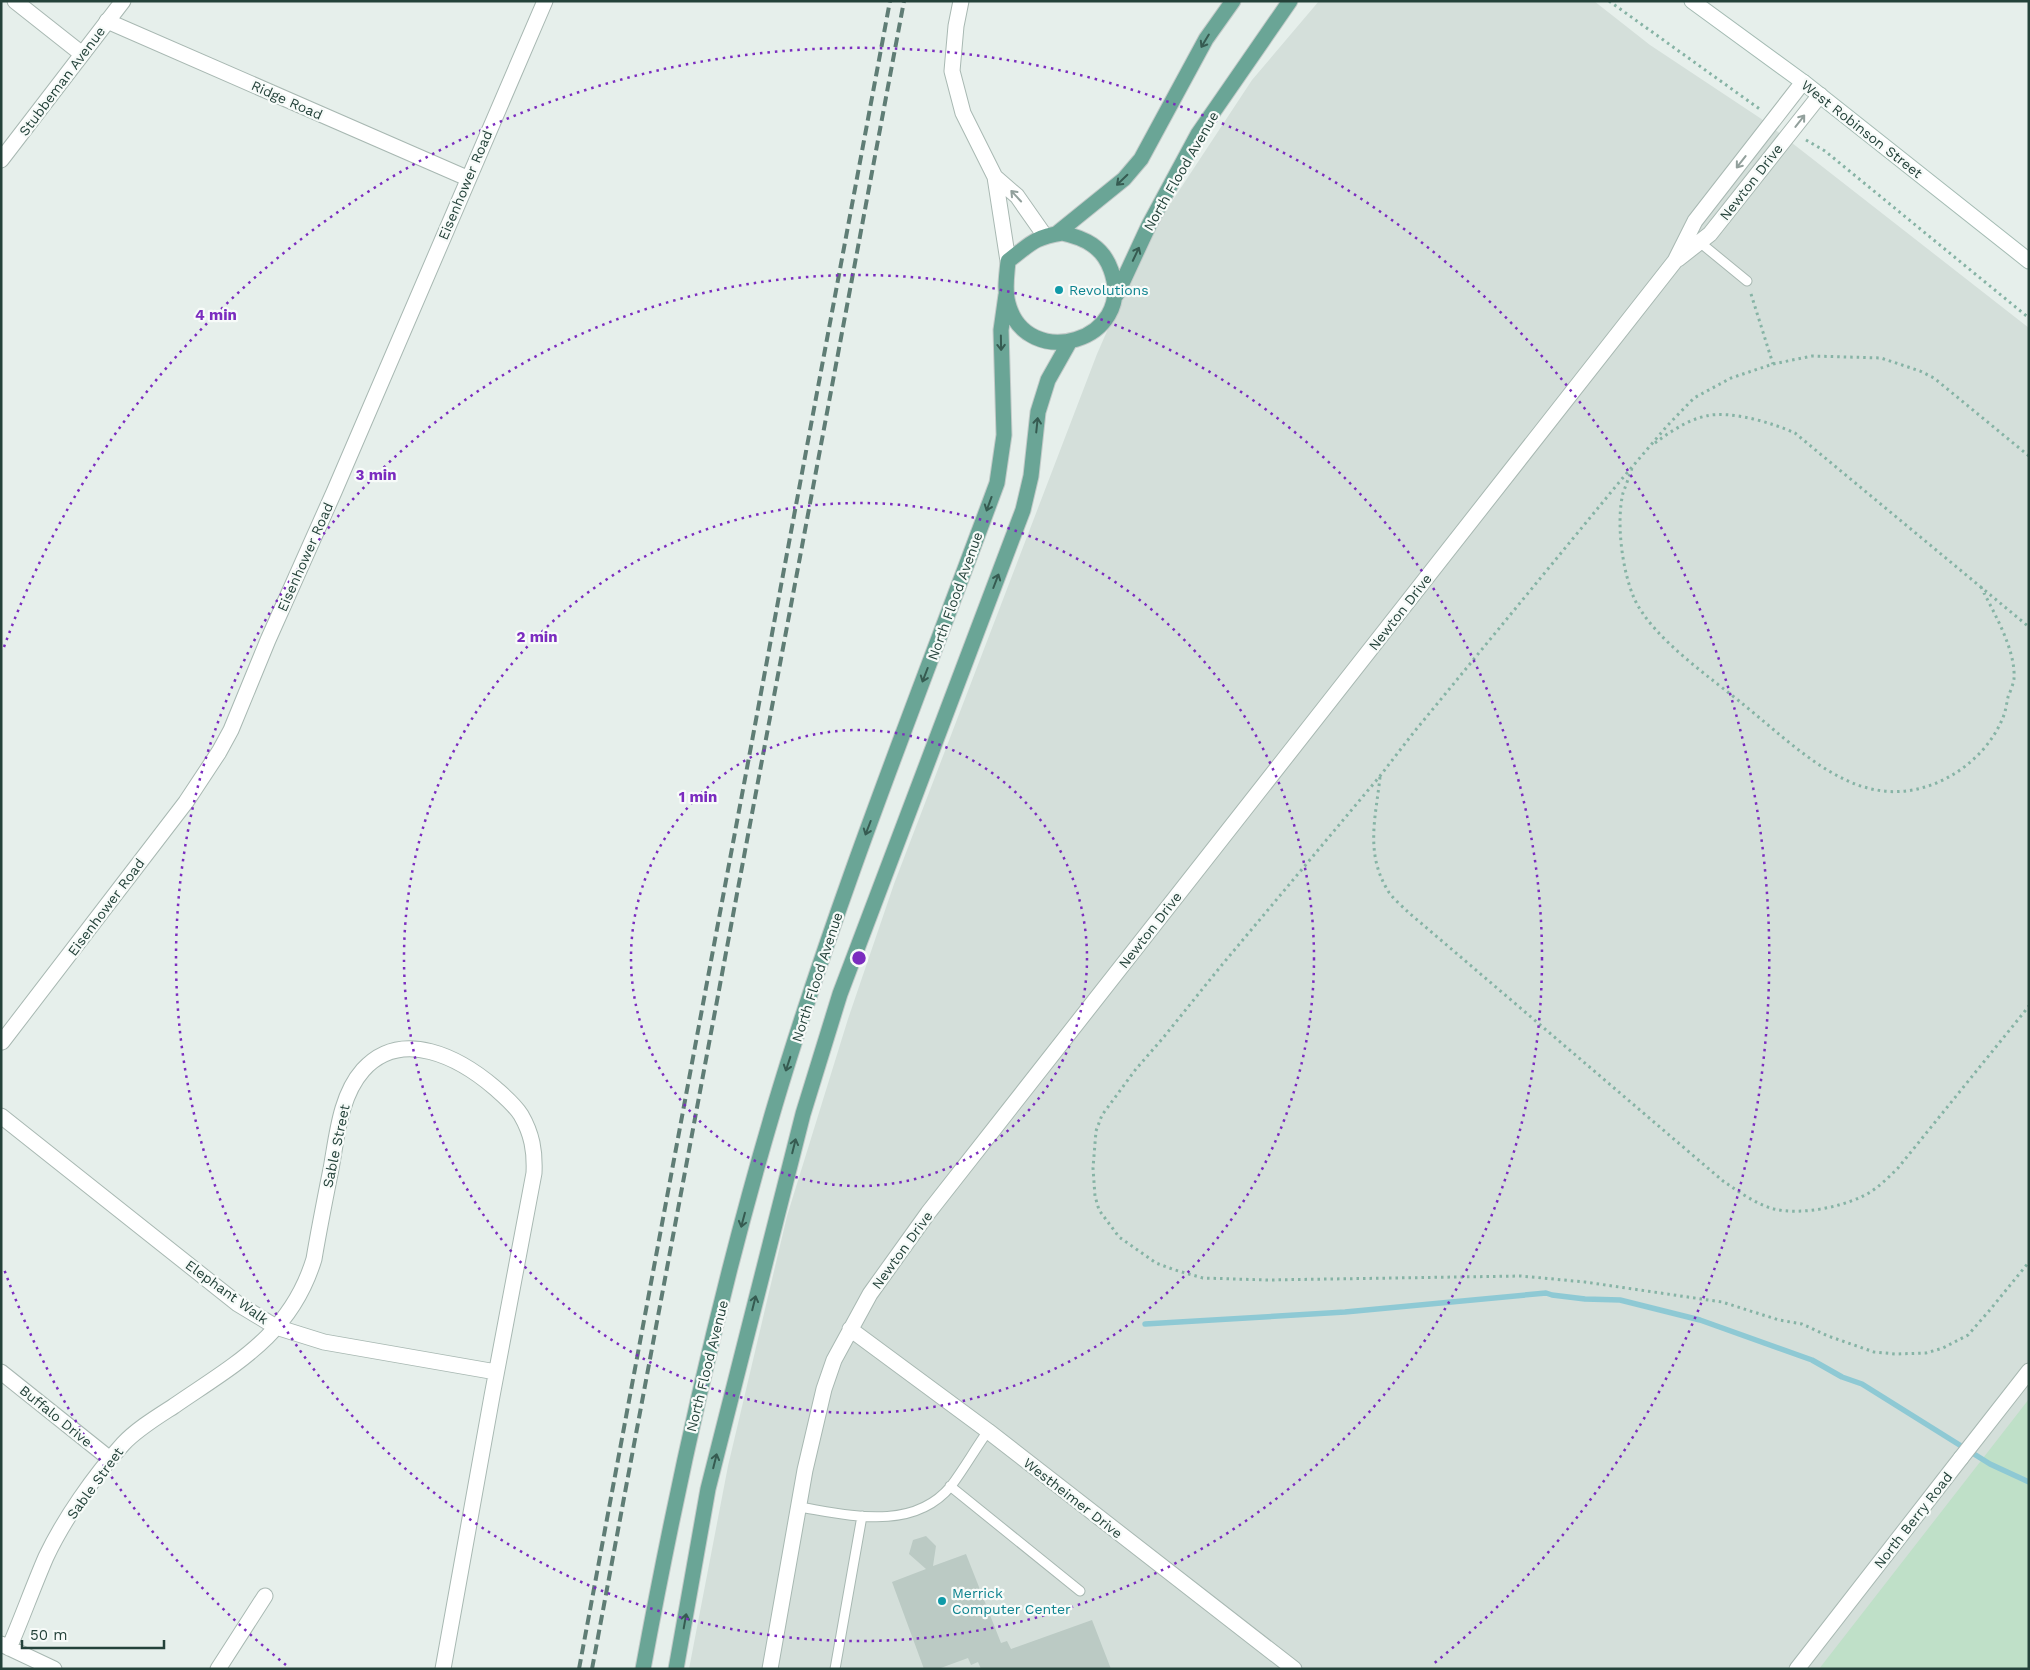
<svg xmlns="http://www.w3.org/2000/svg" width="2030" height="1670" viewBox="0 0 2030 1670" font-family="'Work Sans',sans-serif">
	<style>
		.built { fill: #d4dfda }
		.green { fill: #bfe0c8 }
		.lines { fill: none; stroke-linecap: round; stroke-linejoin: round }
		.stream { stroke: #8ec9d4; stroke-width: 5.5 }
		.building { fill: #bbcac4 }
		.service-casing { stroke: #a8b8b2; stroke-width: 11 }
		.minor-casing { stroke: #a8b8b2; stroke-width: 17 }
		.tertiary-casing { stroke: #a8b8b2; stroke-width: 17 }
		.secondary-casing { stroke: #a4bbb3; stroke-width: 17 }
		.primary-casing { stroke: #c2cac8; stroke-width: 17 }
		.path { stroke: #86b3a5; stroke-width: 3; stroke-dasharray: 2.5 4; stroke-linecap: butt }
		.service { stroke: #fff; stroke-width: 9 }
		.minor { stroke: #fff; stroke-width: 15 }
		.tertiary { stroke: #fff; stroke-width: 15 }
		.secondary { stroke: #fff; stroke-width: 15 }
		.primary { stroke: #6aa596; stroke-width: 15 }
		.rail { stroke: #5f7d75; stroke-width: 4; stroke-dasharray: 10 5; stroke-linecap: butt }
		.oneway { stroke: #365b51 }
		.oneway2 { stroke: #92a09c }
		.ring { fill: none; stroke: #7b2cbf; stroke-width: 2.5; stroke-dasharray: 2.5 5 }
		.culture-dot { fill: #0f9aa8; stroke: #f7fbf9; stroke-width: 2 }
		.labels { text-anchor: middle; stroke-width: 4.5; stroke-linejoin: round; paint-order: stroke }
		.street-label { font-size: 14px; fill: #24423a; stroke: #f7fbf9 }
		.culture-label { font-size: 14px; fill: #0d838f; stroke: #f7fbf9; text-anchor: start }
		.centre { fill: #7b2cbf; stroke: #f7fbf9; stroke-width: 2.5 }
		.ring-label { font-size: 15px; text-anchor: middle; font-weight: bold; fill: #7b2cbf; stroke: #f7fbf9; stroke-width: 4.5; stroke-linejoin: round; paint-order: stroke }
	</style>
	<rect width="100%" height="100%" fill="#e6efeb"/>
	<path class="built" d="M 1319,1 L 1594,1 L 1650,45 L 1760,118 L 2029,328 L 2029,1669 L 689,1669 L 728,1466 L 787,1216 L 848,1019 L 894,884 L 1097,354 L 1125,290 L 1163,215 L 1252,80 Z"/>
	<path class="green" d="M 2029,1399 L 2029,1669 L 1819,1669 Z"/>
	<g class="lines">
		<path class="stream" d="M 1145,1324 L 1345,1312 L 1546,1293 L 1552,1295 L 1585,1299 L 1620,1300 L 1700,1320 L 1812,1360 L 1842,1377 L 1862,1384 L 1990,1464 L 2029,1482"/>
	</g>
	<path class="building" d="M 926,1536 L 936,1546 L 933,1566 L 966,1554 L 1001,1643 L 1007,1641 L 1011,1649 L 1092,1620 L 1111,1669 L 981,1669 L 978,1662 L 971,1665 L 968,1658 L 938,1669 L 924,1669 L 892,1582 L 926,1569 L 909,1554 L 913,1540 Z"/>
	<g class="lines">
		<g class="service-casing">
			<path id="service" d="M 1697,240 L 1747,281
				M 950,1486 L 1080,1591
				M 799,1507 C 849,1515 913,1532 951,1486 C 964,1469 975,1449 988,1431
				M 835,1669 L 862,1516"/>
		</g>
		<g class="minor-casing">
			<path id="minor" d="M 15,1 L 82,54
				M 961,1 L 956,26 L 952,71 L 963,113 L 995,177
				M 107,21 L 467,178
				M 1678,259 L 1710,234 L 1820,95
				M 1008,261 L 995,177 L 1017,196 L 1045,236
				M 2,1042 L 186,802 L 219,752 L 231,730 L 268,640 L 334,492 L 545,1
				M 1,1116 L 238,1304 L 276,1327 L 324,1342 L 496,1372
				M 850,1329 L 988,1431 L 1294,1669
				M 1,1372 L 110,1459
				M 1,1644 L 54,1669
				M 9,1648 C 22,1618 33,1587 46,1557 C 64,1519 94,1476 123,1444 C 137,1429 157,1417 174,1406 C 235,1364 291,1335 314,1259 C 319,1229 325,1199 331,1169 C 337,1136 340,1096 363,1070 C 402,1027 460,1058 495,1088 C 504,1096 514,1104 521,1115 C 532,1134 535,1151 534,1173 L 492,1396 L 443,1669
				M 218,1669 L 265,1596
				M 770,1669 L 805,1470 L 824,1389 L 834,1360 L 870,1294 L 928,1213 L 1675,261 L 1695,221 L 1803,82
				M 1797,1669 L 1961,1458"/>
		</g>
		<g class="tertiary-casing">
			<path id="tertiary" d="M 1,160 L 123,1
				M 1961,1458 L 2029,1371"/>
		</g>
		<g class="secondary-casing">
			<path id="secondary" d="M 1692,1 L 1803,82 L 2029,261"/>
		</g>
		<g class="primary-casing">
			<path id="primary" d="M 1062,233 C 1085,238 1103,247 1111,270 C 1137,341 1026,373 1008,303 C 1004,289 1007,275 1008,261 C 1031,244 1032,238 1062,233 Z
				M 1056,234 L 1124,179 L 1141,159 L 1206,39 L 1233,1
				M 1117,294 L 1149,225 L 1198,134 L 1290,1
				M 643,1669 C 678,1479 720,1290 775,1105 C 838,894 921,689 997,483 L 1004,435 L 1001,330 L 1006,295
				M 676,1669 L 708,1489 L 803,1114 L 840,994 L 1023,510 L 1031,476 L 1038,412 L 1048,380 L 1070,341"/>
		</g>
		<path class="path" d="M 1609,1 L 1761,110
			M 1806,140 L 1825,151 L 2029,318
			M 1751,294 L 1773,364
			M 1655,443 C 1670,432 1687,420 1706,416 C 1730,410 1773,423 1795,433 L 2029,627
			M 2029,456 L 1934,378 L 1920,371 L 1881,358 L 1812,356 L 1773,364 L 1731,378 L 1694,398 L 1667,426 L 1621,480 L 1414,732 L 1380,776 L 1221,966 L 1163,1038 L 1136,1069 L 1102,1115 L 1096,1131 L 1093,1168 L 1095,1196 L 1099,1210 L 1119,1237 L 1156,1263 L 1175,1270 L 1203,1278 L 1267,1280 L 1521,1276 L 1585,1282 L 1722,1302 L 1779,1320 L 1802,1324 L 1828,1336 L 1874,1352 L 1895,1354 L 1926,1353 L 1943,1348 L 1968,1335 L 1989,1311 L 2029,1262
			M 1632,468 C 1629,477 1626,485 1623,493 C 1616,522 1622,570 1634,598 C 1652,638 1710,677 1744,705 C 1771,727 1796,750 1824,768 C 1840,778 1858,787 1877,790 C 1929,800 1988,763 2005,712 C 2006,707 2007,702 2008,697 C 2010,692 2013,685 2014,679 C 2016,650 1994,613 1981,587
			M 1380,777 C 1376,816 1365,852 1387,889 C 1391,897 1401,905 1408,912 L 1723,1181 C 1738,1191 1755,1204 1774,1209 C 1800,1215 1837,1208 1861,1197 C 1875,1191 1887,1179 1898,1168 L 2029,1006"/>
		<use href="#service" class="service"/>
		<use href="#minor" class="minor"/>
		<use href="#tertiary" class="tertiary"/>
		<use href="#secondary" class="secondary"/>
		<use href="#primary" class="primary"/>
		<path class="rail" d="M 579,1669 L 890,1
			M 592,1669 L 904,1"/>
	</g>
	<defs><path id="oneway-shaft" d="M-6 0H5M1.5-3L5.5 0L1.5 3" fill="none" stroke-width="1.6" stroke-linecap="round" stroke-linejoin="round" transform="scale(1.25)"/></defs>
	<g class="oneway">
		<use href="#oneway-shaft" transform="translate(1205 41) rotate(121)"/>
		<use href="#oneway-shaft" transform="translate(1122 180) rotate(136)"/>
		<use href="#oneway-shaft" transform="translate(1136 254) rotate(-65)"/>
		<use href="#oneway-shaft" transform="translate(1001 343) rotate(89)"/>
		<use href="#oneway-shaft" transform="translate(1037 425) rotate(-84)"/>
		<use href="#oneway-shaft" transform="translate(989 504) rotate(110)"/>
		<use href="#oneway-shaft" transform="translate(996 581) rotate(-69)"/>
		<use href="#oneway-shaft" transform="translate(925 675) rotate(111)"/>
		<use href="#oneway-shaft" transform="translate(868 828) rotate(111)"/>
		<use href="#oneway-shaft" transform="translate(788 1064) rotate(108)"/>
		<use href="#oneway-shaft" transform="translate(794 1146) rotate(-76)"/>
		<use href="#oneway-shaft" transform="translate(743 1220) rotate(105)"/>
		<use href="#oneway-shaft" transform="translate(754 1303) rotate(-76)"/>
		<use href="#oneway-shaft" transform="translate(715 1461) rotate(-76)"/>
		<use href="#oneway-shaft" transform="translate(685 1621) rotate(-80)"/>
	</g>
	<g class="oneway2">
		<use href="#oneway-shaft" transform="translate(1800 121) rotate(-52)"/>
		<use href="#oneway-shaft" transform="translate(1741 162) rotate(128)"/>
		<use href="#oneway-shaft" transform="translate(1016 196) rotate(-133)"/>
	</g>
	<g class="ring">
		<circle cx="859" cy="958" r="228"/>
		<circle cx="859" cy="958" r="455"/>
		<circle cx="859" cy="958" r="683"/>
		<path d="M286 1665A910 910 0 0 1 4 1269M4 647A910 910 0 1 1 1432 1665"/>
	</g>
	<g class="culture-dot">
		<circle cx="1059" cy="290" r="5"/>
		<circle cx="942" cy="1601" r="5"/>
	</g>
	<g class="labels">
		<g class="street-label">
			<text transform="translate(62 81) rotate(-53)" y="5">Stubbeman Avenue</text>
			<text transform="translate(287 100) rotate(24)" y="5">Ridge Road</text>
			<text transform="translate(1862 129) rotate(38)" y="5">West Robinson Street</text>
			<text transform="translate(1181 171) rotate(-60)" y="5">North Flood Avenue</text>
			<text transform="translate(1751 182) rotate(-52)" y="5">Newton Drive</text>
			<text transform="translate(465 185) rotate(-67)" y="5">Eisenhower Road</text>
			<text transform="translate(305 557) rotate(-66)" y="5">Eisenhower Road</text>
			<text transform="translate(955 596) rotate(-70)" y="5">North Flood Avenue</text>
			<text transform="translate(1400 612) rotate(-52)" y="5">Newton Drive</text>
			<text transform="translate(106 907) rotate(-53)" y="5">Eisenhower Road</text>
			<text transform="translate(1150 930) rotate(-52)" y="5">Newton Drive</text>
			<text transform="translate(817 977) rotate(-72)" y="5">North Flood Avenue</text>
			<text transform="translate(336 1146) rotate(-78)" y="5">Sable Street</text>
			<text transform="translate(902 1250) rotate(-54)" y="5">Newton Drive</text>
			<text transform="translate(227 1292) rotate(36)" y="5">Elephant Walk</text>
			<text transform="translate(707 1366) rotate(-76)" y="5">North Flood Avenue</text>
			<text transform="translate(56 1416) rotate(39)" y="5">Buffalo Drive</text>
			<text transform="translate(95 1483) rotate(-54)" y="5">Sable Street</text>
			<text transform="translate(1073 1498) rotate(38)" y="5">Westheimer Drive</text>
			<text transform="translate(1913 1520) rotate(-52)" y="5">North Berry Road</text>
		</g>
		<g class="culture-label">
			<text x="1069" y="295">Revolutions</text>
			<text x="952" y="1598">Merrick<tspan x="952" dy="16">Computer Center</tspan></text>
		</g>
	</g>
	<circle cx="859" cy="958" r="8" class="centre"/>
	<g class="ring-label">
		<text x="216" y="320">4 min</text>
		<text x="376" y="480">3 min</text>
		<text x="537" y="642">2 min</text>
		<text x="698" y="802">1 min</text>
	</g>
	<rect width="2030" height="1670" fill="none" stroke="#24423a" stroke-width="5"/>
	<path d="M22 1640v8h142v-8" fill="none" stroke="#24423a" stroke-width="2.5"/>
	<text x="30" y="1640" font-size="15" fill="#24423a" stroke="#f7fbf9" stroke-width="4" paint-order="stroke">50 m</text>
</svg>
